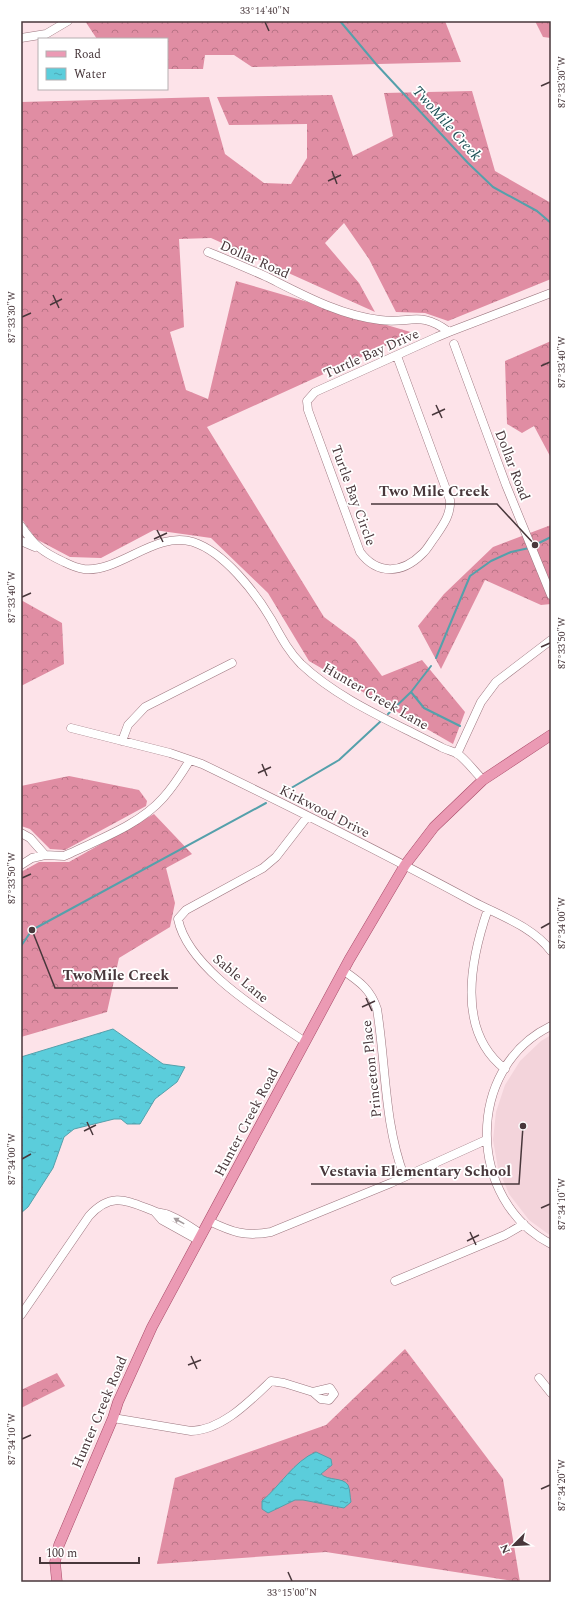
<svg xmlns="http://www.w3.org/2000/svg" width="572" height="1603" viewBox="0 0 572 1603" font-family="Spectral,serif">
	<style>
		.built { fill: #f3d4db }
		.forest { fill: url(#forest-crowns) }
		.water { fill: url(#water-ripples); stroke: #55a0ab }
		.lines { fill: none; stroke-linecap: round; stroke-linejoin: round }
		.stream { stroke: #55a0ab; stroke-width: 2 }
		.minor-casing { stroke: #9c767f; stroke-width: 9 }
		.major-casing { stroke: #a94b69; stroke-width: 11 }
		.minor { stroke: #fff; stroke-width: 8 }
		.major { stroke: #eb9ab4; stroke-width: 10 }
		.oneway { fill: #a49b9d }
		.ticks { fill: none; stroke: #48373b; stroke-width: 1.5 }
		.labels { text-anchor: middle; stroke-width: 3.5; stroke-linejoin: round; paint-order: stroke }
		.street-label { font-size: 14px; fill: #48373b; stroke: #fff }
		.water-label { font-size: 15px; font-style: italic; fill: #1f5157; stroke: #fff }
		.leader { fill: none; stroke: #48373b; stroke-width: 1.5 }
		.callout-dot { fill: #48373b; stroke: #fff; stroke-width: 1.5 }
		.callout-label { font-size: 15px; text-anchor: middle; font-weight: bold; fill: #48373b; stroke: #fff; stroke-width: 3.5; stroke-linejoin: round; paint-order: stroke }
		.neatline { fill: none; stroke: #48373b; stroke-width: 1.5 }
		.ticks-label { font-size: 10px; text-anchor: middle; fill: #48373b }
	</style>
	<defs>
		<pattern id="forest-crowns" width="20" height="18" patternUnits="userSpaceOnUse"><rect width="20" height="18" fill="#e08da3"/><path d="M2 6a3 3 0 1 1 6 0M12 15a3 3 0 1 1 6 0" fill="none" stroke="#b87486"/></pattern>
		<pattern id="water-ripples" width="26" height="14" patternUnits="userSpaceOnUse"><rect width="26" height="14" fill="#5bcddb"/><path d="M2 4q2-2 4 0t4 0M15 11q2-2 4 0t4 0" fill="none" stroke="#4da7b3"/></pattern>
	</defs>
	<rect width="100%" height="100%" fill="#fde3e9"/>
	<path class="built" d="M 551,1035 L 551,1236 L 529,1220 L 509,1194 L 498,1168 L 493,1140 L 496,1112 L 505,1085 L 520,1061 L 541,1041 Z"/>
	<path class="forest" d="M 85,21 L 445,21 L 461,62 L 252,67 L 234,55 L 205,55 L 203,69 L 167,69 L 167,39 L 97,39 Z
		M 535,21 L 551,21 L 551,38 L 543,37 Z
		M 472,91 L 495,171 L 551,203 L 551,279 L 448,321 L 425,313 L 396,312 L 369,259 L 344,223 L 325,243 L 359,283 L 375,312 L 211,238 L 179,239 L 184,327 L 170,332 L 186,390 L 208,399 L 236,281 L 414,333 L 207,427 L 324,617 L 355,640 L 382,676 L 422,660 L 465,712 L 453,744 L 309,661 L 268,593 L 211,538 L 154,530 L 101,558 L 70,557 L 36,539 L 21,518 L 21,102 L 209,97 L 225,154 L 264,183 L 291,184 L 307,158 L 307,124 L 229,125 L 217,97 L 332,95 L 353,156 L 393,136 L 384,93 Z
		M 551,341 L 551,456 L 550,456 L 534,426 L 522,433 L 507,424 L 505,361 Z
		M 551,525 L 551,604 L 541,605 L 485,580 L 441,669 L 418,626 L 444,594 L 493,547 Z
		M 21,600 L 62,623 L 64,664 L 21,686 Z
		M 69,776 L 139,790 L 147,801 L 146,806 L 65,850 L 50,849 L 30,829 L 21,826 L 21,786 Z
		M 154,814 L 192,854 L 166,868 L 175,903 L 170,927 L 119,958 L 107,1012 L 21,1037 L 21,872 L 39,862 L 69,862 Z
		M 405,1349 L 503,1479 L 520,1582 L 326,1552 L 157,1564 L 175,1478 L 326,1425 Z
		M 57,1373 L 65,1386 L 21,1408 L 21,1390 Z"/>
	<path class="water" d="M 113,1029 L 163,1064 L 185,1067 L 177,1082 L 155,1099 L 140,1124 L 127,1124 L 121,1119 L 114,1119 L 74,1129 L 64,1137 L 53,1168 L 28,1207 L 21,1213 L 21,1057 Z
		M 316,1452 L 331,1459 L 332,1465 L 321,1474 C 328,1481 343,1477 348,1485 C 350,1489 350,1497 351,1502 L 344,1508 L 303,1500 L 295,1500 L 268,1513 L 262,1509 L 262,1501 C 280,1486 294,1461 316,1452 Z"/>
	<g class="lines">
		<path class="stream" d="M 340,21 L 376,64 L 468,163 L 493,187 L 537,211 L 551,223
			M 535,545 L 551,537
			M 436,658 L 470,576 L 491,561 L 511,552 L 529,548
			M 411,692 L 424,708 L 460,726
			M 388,714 L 411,692 L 431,666
			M 281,794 L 339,760 L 382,720
			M 21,946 L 32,930 L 266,803"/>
		<g class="minor-casing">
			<path id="minor" d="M 21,38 L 46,34 L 68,21
				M 208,252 C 228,260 247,268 267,277 C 303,295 339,315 380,320 C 411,324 420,310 449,332
				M 454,344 L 506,485 L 551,595
				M 397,356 L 450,500 C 451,515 443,525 435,537 C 431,542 427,550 422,554 C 402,574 377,575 360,552 L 308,410 L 307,401 L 315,392 L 437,337 L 449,332 L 551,293
				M 21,526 C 34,545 42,552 64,562 C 70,565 77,568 84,569 C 119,573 156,530 193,542 C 224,552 255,592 271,619 C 280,635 288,651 301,664 C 334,695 377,715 417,735 C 425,739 433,743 441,747 C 446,750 453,751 458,754 C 467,761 475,772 483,780
				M 21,541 L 35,547
				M 71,728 L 170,753 L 202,764 C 293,808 383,853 472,901 C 498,915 532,926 551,951
				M 122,741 L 128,725 L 145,707 L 232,663
				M 457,754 L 481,702 L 496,682 L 551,640
				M 21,833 L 30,838 L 45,855 L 32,858 L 21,865
				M 45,855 L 64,856 L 71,853 C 102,838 140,824 163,798 C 174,786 182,773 190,760
				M 488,909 C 470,961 456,1031 505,1069
				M 344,971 C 360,982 371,990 377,1009 C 386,1065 384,1123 404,1176
				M 551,1026 C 464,1068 467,1201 551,1244
				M 305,1042 C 265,1014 188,969 178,919 L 186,910 L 263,868 L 276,857 L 307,817
				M 155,1212 L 162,1220 L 198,1240
				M 209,1221 C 232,1232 245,1237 271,1232 L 391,1183 L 486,1140
				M 395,1281 L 505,1235 L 524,1224
				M 21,1315 L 89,1216 C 112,1191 127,1201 154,1211 C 158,1213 162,1213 166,1214 C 178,1218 191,1227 201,1234
				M 539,1378 L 551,1393
				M 330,1388 L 334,1394 L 329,1400 L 321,1399 L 313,1392 Z
				M 113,1418 L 191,1431 C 222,1430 249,1402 271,1381 L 284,1383 L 313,1392"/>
		</g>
		<g class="major-casing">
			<path id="major" d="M 57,1582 L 55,1562 L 59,1545 L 113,1418 L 118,1402 L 152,1327 L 349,960 L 405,865 L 434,827 L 483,780 L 551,735"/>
		</g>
		<use href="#minor" class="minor"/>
		<use href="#major" class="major"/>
	</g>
	<defs><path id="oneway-solid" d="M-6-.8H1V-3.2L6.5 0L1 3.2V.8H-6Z"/></defs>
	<use class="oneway" href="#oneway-solid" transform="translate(179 1221) rotate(-151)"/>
	<path class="ticks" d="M 265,22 L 269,31M 541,86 L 550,82M 332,171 L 337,184M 328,181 L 341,175M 53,295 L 59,308M 50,305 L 62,299M 22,317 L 31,313M 541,366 L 550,362M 436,405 L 442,418M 432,415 L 445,409M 157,530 L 163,542M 154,539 L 167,533M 22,597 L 31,593M 541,647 L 550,643M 262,764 L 267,776M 258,773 L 271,767M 22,878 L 31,874M 541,928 L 550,923M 366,998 L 372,1011M 362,1007 L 375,1001M 87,1122 L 93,1135M 84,1131 L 96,1125M 22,1159 L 31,1154M 541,1208 L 550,1204M 470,1232 L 476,1245M 467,1241 L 479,1235M 191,1356 L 197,1369M 188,1365 L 201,1360M 22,1439 L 31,1435M 541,1489 L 550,1485M 288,1572 L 292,1581"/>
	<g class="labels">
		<g class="street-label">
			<text transform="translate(255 259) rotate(24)" y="5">Dollar Road</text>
			<text transform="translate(371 353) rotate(-24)" y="5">Turtle Bay Drive</text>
			<text transform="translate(513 465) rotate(69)" y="5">Dollar Road</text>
			<text transform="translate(354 495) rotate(70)" y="5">Turtle Bay Circle</text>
			<text transform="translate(376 696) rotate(30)" y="5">Hunter Creek Lane</text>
			<text transform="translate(325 811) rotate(27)" y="5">Kirkwood Drive</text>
			<text transform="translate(241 978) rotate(40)" y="5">Sable Lane</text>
			<text transform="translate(371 1069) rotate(-96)" y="5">Princeton Place</text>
			<text transform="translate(246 1122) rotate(-62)" y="5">Hunter Creek Road</text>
			<text transform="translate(99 1412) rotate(-67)" y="5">Hunter Creek Road</text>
		</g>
		<g class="water-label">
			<text transform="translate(447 123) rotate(48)" y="5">TwoMile Creek</text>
		</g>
	</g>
	<path class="leader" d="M535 545L497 504H371M32 930L55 988H178M523 1126L519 1184H311"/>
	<g class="callout-dot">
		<circle cx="535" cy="545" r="4"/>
		<circle cx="32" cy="930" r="4"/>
		<circle cx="523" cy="1126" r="4"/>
	</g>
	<g class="callout-label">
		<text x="434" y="496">Two Mile Creek</text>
		<text x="116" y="980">TwoMile Creek</text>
		<text x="415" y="1176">Vestavia Elementary School</text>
	</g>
	<rect width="572" height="1603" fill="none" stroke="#ffffff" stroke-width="44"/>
	<rect x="38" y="38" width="130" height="52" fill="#ffffff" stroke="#b6afb1"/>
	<rect x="46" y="51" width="20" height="6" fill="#eb9ab4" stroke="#b6afb1"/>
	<text x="74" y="58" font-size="12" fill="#48373b">Road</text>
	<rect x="46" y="68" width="20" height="12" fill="url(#water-ripples)" stroke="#b6afb1"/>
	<text x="74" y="78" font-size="12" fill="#48373b">Water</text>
	<g transform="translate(514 1545) rotate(246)" stroke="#ffffff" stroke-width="3" paint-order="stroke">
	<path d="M0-3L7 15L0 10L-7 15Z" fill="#48373b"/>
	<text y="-6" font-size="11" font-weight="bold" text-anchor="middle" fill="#48373b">N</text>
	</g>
	<path d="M40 1557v6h99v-6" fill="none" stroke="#48373b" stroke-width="2"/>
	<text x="46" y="1557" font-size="12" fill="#48373b" stroke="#ffffff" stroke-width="3" paint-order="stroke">100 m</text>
	<rect x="22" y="22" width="528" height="1559" class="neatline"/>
	<g class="ticks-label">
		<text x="265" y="14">33°14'40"N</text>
		<text transform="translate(561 82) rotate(-90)" y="4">87°33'30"W</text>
		<text transform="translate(11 317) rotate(-90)" y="4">87°33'30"W</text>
		<text transform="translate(561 362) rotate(-90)" y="4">87°33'40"W</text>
		<text transform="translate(11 597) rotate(-90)" y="4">87°33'40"W</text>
		<text transform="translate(561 643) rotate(-90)" y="4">87°33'50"W</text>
		<text transform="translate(11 878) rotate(-90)" y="4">87°33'50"W</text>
		<text transform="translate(561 923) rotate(-90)" y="4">87°34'00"W</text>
		<text transform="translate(11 1159) rotate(-90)" y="4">87°34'00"W</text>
		<text transform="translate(561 1204) rotate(-90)" y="4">87°34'10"W</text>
		<text transform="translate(11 1439) rotate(-90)" y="4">87°34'10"W</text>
		<text transform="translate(561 1485) rotate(-90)" y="4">87°34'20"W</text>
		<text x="292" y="1596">33°15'00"N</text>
	</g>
</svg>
